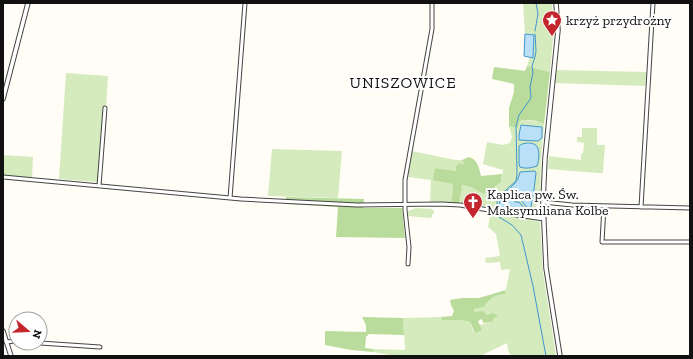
<svg xmlns="http://www.w3.org/2000/svg" width="693" height="359" viewBox="0 0 693 359" font-family="'Zilla Slab',serif">
	<style>
		.green { fill: #d5ebbd }
		.forest { fill: #b9dc9c }
		.water { fill: #b9e0f7; stroke: #3f96cf }
		.lines { fill: none; stroke-linecap: round; stroke-linejoin: round }
		.stream { stroke: #3f96cf; stroke-width: 1 }
		.minor-casing { stroke: #444; stroke-width: 5 }
		.tertiary-casing { stroke: #444; stroke-width: 5.5 }
		.minor { stroke: #fff; stroke-width: 3 }
		.tertiary { stroke: #fff; stroke-width: 3.5 }
		.labels { text-anchor: middle; stroke-width: 4; stroke-linejoin: round; paint-order: stroke }
		.poi-label { font-size: 14px; fill: #111; stroke: #fff; text-anchor: start }
		.quarter-label { font-size: 16px; letter-spacing: 1px; fill: #111; stroke: #fff }
	</style>
	<rect width="100%" height="100%" fill="#fffdf5"/>
	<path class="green" d="M 523,3 L 552,3 L 554,27 L 550,72 L 527,66 L 530,57 L 533,58 L 534,35 L 525,34 Z
		M 556,70 L 647,72 L 645,86 L 554,83 Z
		M 66,73 L 108,76 L 106,108 L 103,109 L 98,182 L 59,179 Z
		M 525,120 L 542,122 L 544,124 L 541,160 L 540,201 L 532,211 L 529,219 L 540,222 L 543,272 L 556,356 L 511,356 L 508,350 L 507,343 L 480,356 L 395,356 L 373,352 L 373,349 L 405,350 L 403,318 L 441,317 L 442,320 L 461,320 L 470,322 L 474,333 L 479,325 L 492,322 L 487,315 L 474,312 L 474,309 L 484,307 C 490,298 495,295 505,294 L 510,269 L 501,270 L 500,262 L 486,263 L 485,258 L 500,256 L 496,234 L 488,227 L 490,216 L 488,207 L 459,203 L 461,185 L 473,188 L 483,194 L 491,191 L 501,182 L 503,170 L 483,164 L 487,142 L 503,145 L 510,143 L 512,137 L 509,126 L 518,128 L 520,121 Z
		M 582,128 L 597,128 L 597,145 L 605,145 L 603,173 L 598,173 L 548,169 L 549,156 L 581,160 L 581,154 L 583,153 L 584,143 L 577,142 L 577,137 L 582,137 Z
		M 272,149 L 342,151 L 338,198 L 268,196 Z
		M 412,151 L 455,160 L 462,160 L 464,164 L 456,171 L 435,168 L 444,182 L 452,184 L 453,189 L 451,203 L 430,202 L 431,180 L 408,177 Z
		M 3,155 L 33,157 L 32,179 L 3,177 Z
		M 416,208 L 432,209 L 434,211 L 434,214 L 432,214 L 432,217 L 430,218 L 407,216 L 406,212 Z"/>
	<path class="forest" d="M 527,66 L 550,72 L 544,124 C 538,120 527,119 520,121 L 518,128 L 509,126 L 509,108 L 514,92 L 514,84 L 492,79 L 494,67 L 525,71 Z
		M 469,157 C 478,160 479,168 481,176 L 502,174 L 501,182 L 490,191 L 483,194 L 473,188 L 462,185 L 459,203 L 451,203 L 453,189 L 452,184 L 433,180 L 435,168 L 456,171 L 456,166 L 460,163 L 462,165 L 464,164 L 462,160 Z
		M 286,197 L 364,199 L 363,208 L 402,208 L 405,238 L 336,237 L 338,207 L 286,204 Z
		M 506,290 L 505,294 C 495,295 490,298 484,307 L 474,309 L 474,312 L 483,311 L 487,315 L 493,313 L 498,316 L 494,318 L 492,322 L 483,323 L 482,319 L 478,321 L 482,330 L 475,333 L 470,322 L 461,320 L 442,320 L 441,317 L 452,316 L 454,311 L 451,305 L 450,300 L 462,298 L 479,298 Z
		M 362,317 L 403,318 L 404,335 L 369,334 L 366,337 L 365,348 L 373,349 L 373,352 L 351,350 L 325,345 L 325,331 L 366,332 L 366,325 Z"/>
	<path class="water" d="M 525,34 L 534,35 L 533,58 L 524,56 Z
		M 521,125 L 542,127 L 542,138 L 538,141 L 519,140 L 519,135 Z
		M 527,143 C 529,143 532,143 534,144 C 541,147 539,160 537,166 C 531,168 526,169 520,167 L 519,164 L 519,146 L 522,144 Z
		M 535,171 L 536,173 L 533,197 L 530,211 L 518,197 L 515,199 L 515,202 L 519,202 L 528,212 L 501,210 L 499,208 C 499,189 517,190 520,172 Z"/>
	<g class="lines">
		<path class="stream" d="M 535,31 L 538,14 L 536,3
			M 496,210 L 498,197 L 516,181 L 517,175 L 516,126 L 519,115 L 531,98 L 530,87 L 533,73 L 532,66 L 535,57 L 536,51 L 535,34
			M 496,213 L 499,217 L 512,225 L 521,235 L 533,286 L 546,356"/>
		<g class="minor-casing">
			<path id="minor" d="M 3,177 L 241,199 L 357,205 L 441,204 L 460,205 L 517,215 L 544,219
				M 99,186 L 105,108
				M 230,198 L 245,3
				M 543,202 L 572,205 L 690,208
				M 604,206 L 602,242 L 690,242
				M 641,207 L 653,3
				M 408,264 L 409,247 L 405,210 L 405,180 L 432,29 L 432,3
				M 6,342 L 16,341
				M 40,343 L 100,347"/>
		</g>
		<g class="tertiary-casing">
			<path id="tertiary" d="M 556,3 L 558,30 L 545,158 L 543,202 L 546,268 L 560,356
				M 3,99 L 28,3
				M 3,331 L 11,356"/>
		</g>
		<use href="#minor" class="minor"/>
		<use href="#tertiary" class="tertiary"/>
	</g>
	<defs>
		<g id="sight-pin" transform="scale(1)"><path d="M0 17L-7.5 6A9.5 9.5 0 1 1 7.5 6Z" fill="#c4262e" stroke="#fff"/><path d="M0-6L1.8-2.2L6-1.7L2.9 1.2L3.7 5.4L0 3.3L-3.7 5.4L-2.9 1.2L-6-1.7L-1.8-2.2Z" fill="#fff"/></g>
		<g id="church-pin" transform="scale(1)"><path d="M0 17L-7.5 6A9.5 9.5 0 1 1 7.5 6Z" fill="#c4262e" stroke="#fff"/><path d="M-1.2-6h2.4v3.5h3.3v2.4h-3.3V6h-2.4V-.1h-3.3v-2.4h3.3Z" fill="#fff"/></g>
	</defs>
	<g fill-rule="evenodd">
		<use href="#sight-pin" x="552" y="20"/>
		<use href="#church-pin" x="473" y="202"/>
	</g>
	<g class="labels">
		<g class="poi-label">
			<text x="566" y="25">krzyż przydrożny</text>
			<text x="487" y="199">Kaplica pw. Św.<tspan x="487" dy="16">Maksymiliana Kolbe</tspan></text>
		</g>
		<g class="quarter-label">
			<text x="403" y="88">UNISZOWICE</text>
		</g>
	</g>
	<rect width="693" height="359" fill="none" stroke="#111111" stroke-width="8"/>
	<g transform="translate(28 331) rotate(109)"><circle r="19" fill="#ffffff" stroke="#a0a0a0"/>
	<path d="M0-3L7 15L0 10L-7 15Z" fill="#c4262e"/>
	<text y="-6" font-size="11" font-weight="bold" text-anchor="middle" fill="#111111">N</text>
	</g>
</svg>
